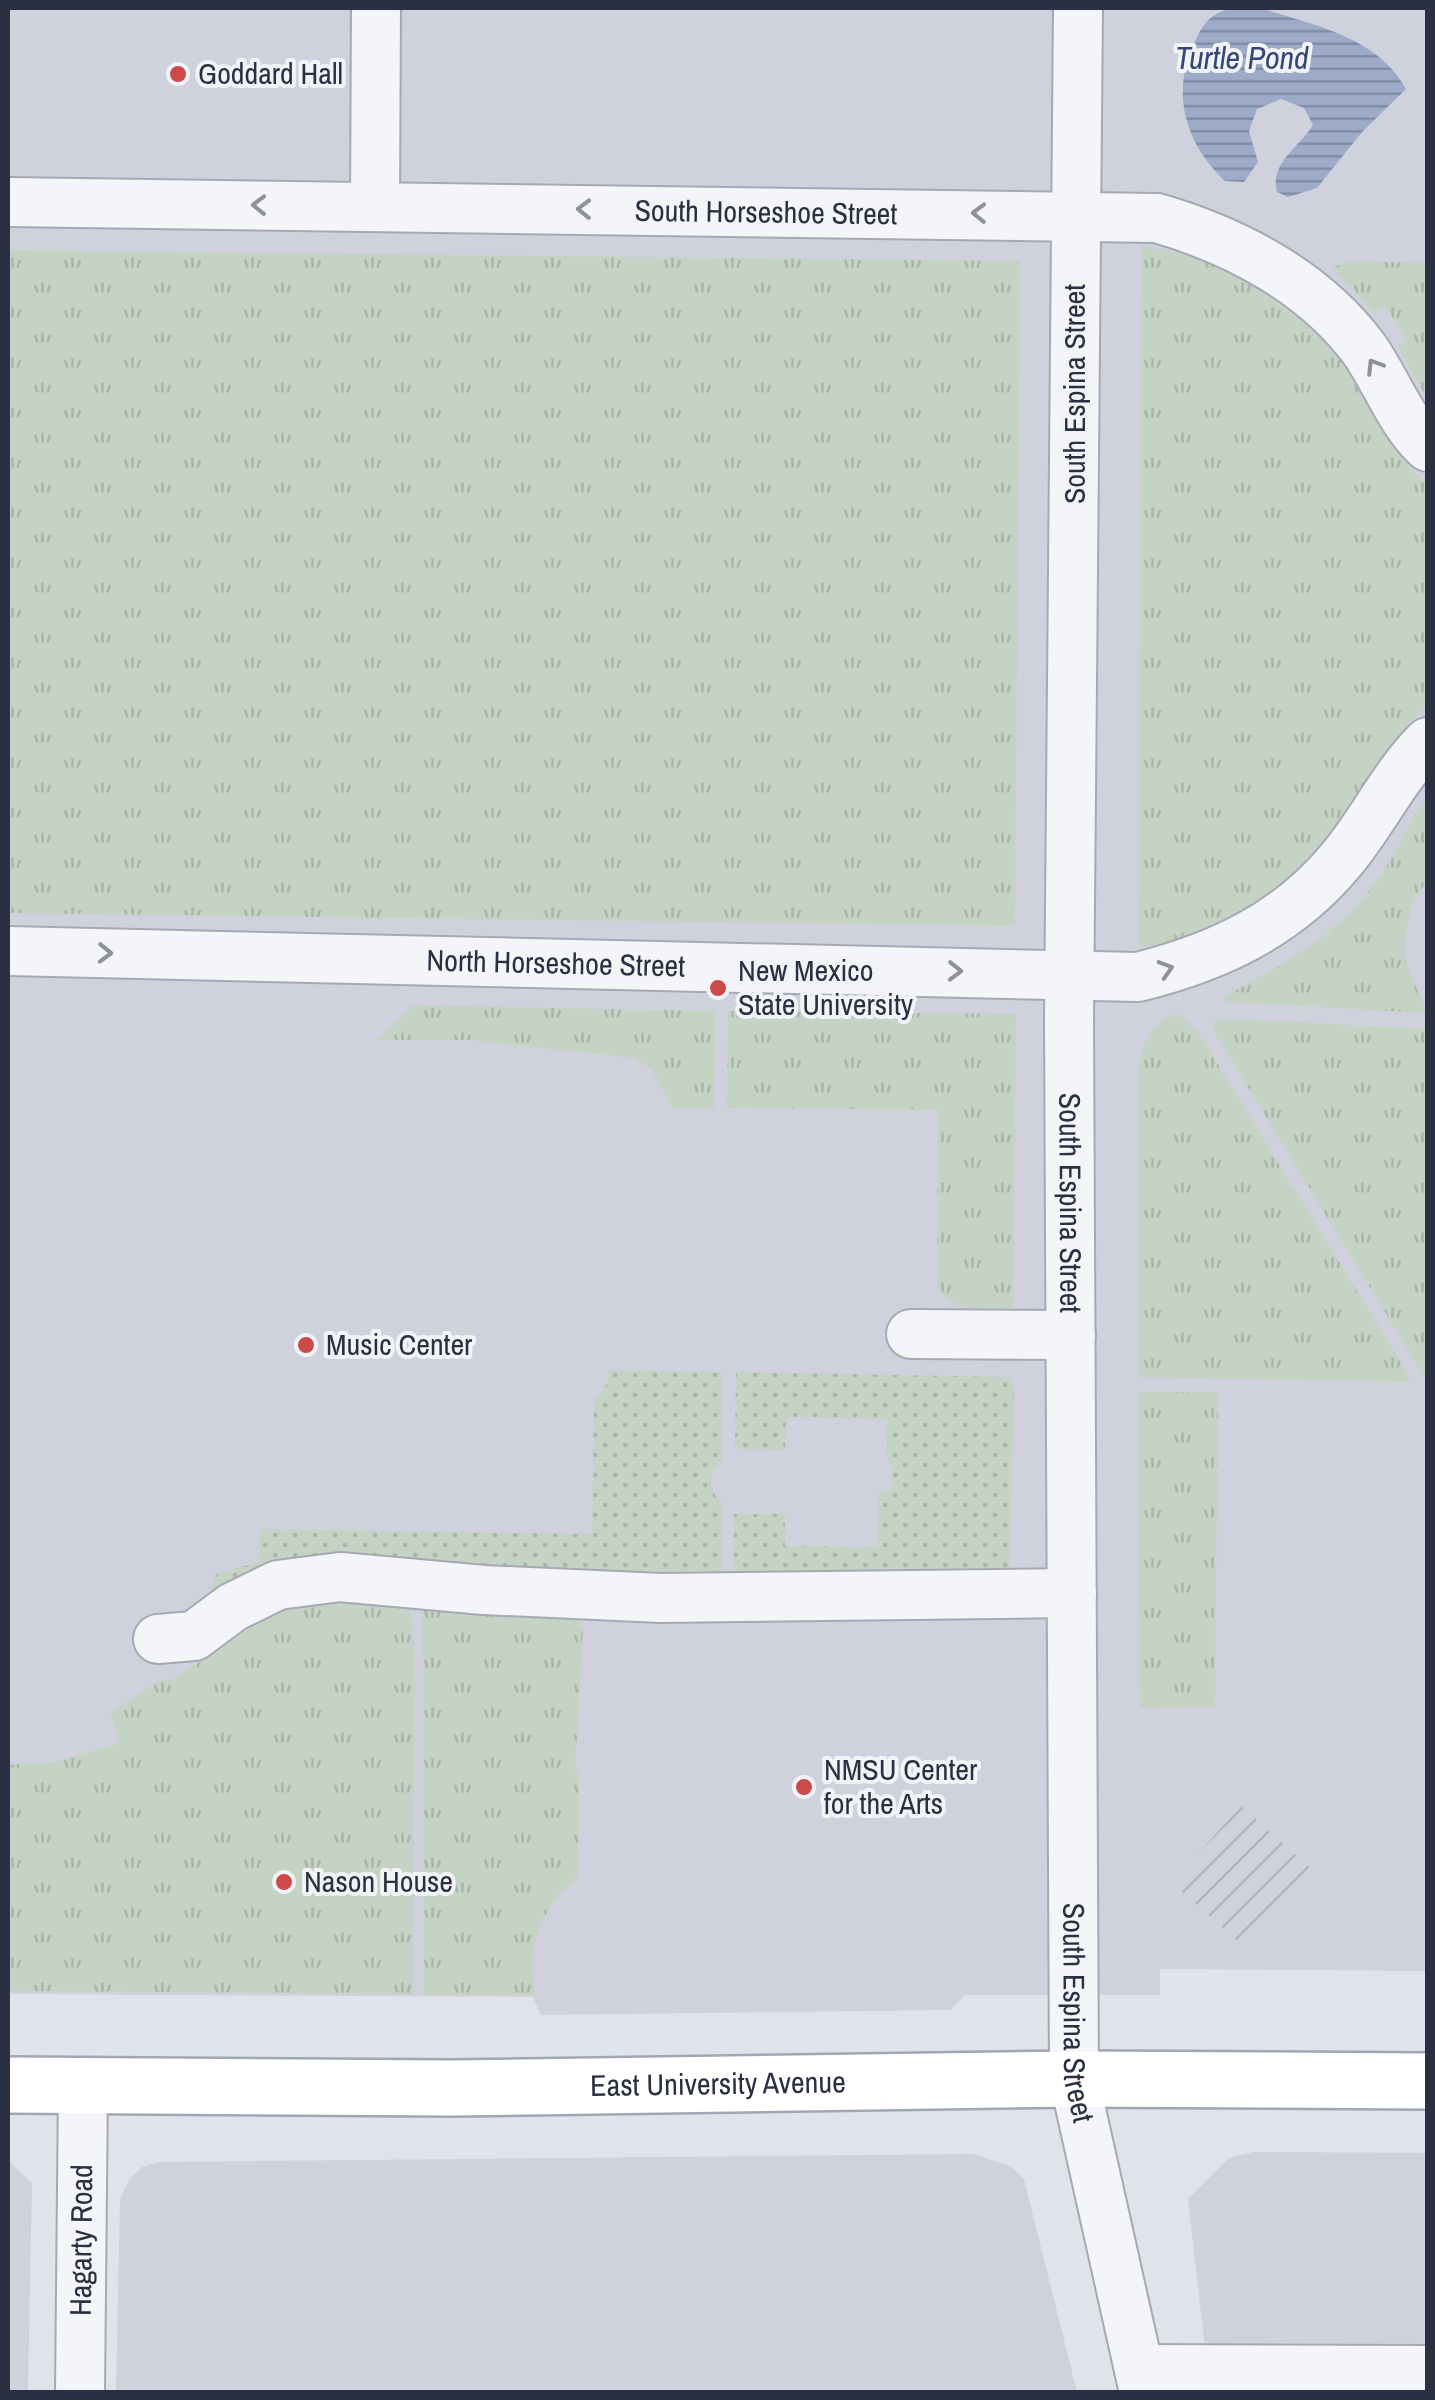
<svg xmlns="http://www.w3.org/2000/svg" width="1435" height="2400" viewBox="0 0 1435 2400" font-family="'Archivo Narrow',sans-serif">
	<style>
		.built { fill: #cfd2dc }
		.industrial { fill: url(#industrial-furrows) }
		.grass { fill: url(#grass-tufts) }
		.garden { fill: url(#garden-dots) }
		.water { fill: url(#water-rules) }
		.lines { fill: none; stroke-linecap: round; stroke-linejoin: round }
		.minor-casing { stroke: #a6a9b4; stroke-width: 52 }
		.major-casing { stroke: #a1a6b5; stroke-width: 60 }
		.minor { stroke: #f4f5f8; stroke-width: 48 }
		.major { stroke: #fff; stroke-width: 55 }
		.oneway { stroke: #8f929c }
		.poi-dot { fill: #cc4a49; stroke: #f1f3f7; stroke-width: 4 }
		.labels { text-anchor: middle; stroke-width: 8; stroke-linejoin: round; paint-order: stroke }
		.poi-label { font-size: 30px; fill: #2a2f41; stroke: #f1f3f7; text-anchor: start }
		.street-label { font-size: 30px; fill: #2a2f41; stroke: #f1f3f7 }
		.water-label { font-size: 32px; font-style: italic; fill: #344775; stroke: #f1f3f7 }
	</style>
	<defs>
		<pattern id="industrial-furrows" width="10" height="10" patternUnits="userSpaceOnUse" patternTransform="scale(2.5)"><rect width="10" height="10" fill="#cfd2dc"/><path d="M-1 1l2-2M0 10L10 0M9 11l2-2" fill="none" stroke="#b2b5be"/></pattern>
		<pattern id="grass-tufts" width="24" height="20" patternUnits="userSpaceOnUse" patternTransform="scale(2.5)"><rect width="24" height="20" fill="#c4d3c3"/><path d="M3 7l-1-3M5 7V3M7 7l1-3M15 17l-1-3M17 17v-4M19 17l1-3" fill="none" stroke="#a9b5a9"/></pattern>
		<pattern id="garden-dots" width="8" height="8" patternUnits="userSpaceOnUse" patternTransform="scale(2.5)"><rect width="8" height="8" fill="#c4d3c3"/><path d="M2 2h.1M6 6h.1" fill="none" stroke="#a9b5a9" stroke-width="1.8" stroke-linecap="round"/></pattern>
		<pattern id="water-rules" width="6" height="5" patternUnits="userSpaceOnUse" patternTransform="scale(2.5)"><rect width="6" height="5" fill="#9dabc9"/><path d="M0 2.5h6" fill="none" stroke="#808ca5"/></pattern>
	</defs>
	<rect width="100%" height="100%" fill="#e1e3ea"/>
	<path class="built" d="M 8,8 L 1427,8 L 1427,1971 L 1160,1969 L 1160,1995 L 965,1995 L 950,2010 L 541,2015 L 533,1997 L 8,1994 Z
		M 1253,2152 L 1427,2153 L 1427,2392 L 1210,2392 L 1188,2199 L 1229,2158 Z
		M 973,2154 L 1010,2166 L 1024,2179 L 1077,2392 L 116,2392 L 120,2199 L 130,2178 L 142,2167 L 159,2162 Z
		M 8,2161 L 32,2183 L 28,2392 L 8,2392 Z"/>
	<path class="industrial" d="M 1241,1806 L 1316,1873 L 1248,1950 L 1172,1883 Z"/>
	<path class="grass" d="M 1141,246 C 1244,261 1306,304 1362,391 C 1383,424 1399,458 1427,485 L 1428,703 L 1392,744 L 1350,816 L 1275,900 L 1193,938 L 1139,948 Z
		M 8,250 L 1020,261 L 1015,926 L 8,913 Z
		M 1349,261 L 1427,263 L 1427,398 L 1398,347 L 1407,340 L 1386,307 L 1374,313 L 1332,268 Z
		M 1427,797 L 1427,881 L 1412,902 L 1405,941 L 1407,966 L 1427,1013 L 1228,1002 L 1223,997 C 1288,962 1342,934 1384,870 C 1400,846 1410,820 1427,797 Z
		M 413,1005 L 715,1011 L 714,1109 L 673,1108 L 651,1069 L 634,1058 L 469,1040 L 377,1040 Z
		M 728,1011 L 1016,1014 L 1013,1308 C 984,1307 948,1315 937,1282 L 938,1110 L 727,1108 Z
		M 1178,1014 L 1198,1032 L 1409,1376 L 1408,1382 L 1138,1377 L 1138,1071 C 1142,1046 1150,1020 1178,1014 Z
		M 1223,1018 L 1427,1029 L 1427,1381 L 1213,1030 L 1215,1021 Z
		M 1137,1392 L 1218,1392 L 1215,1707 L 1140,1708 Z
		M 324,1592 L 409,1599 L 415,1652 L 413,1994 L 8,1991 L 8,1765 L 54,1762 L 120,1743 L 110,1713 L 160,1680 L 173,1680 L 287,1603 Z
		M 423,1602 L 579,1614 L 579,1627 L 583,1628 L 575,1772 L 579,1773 L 578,1877 C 540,1909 526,1946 535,1995 L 424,1995 Z"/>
	<path class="garden" d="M 609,1370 L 722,1372 L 722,1461 C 707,1473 707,1491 722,1502 L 721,1575 L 491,1573 L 391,1556 L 310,1556 L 206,1601 L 216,1574 L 259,1562 L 260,1529 L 592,1534 L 594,1402 L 609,1381 Z
		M 736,1372 L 1008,1377 L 1014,1389 L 1009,1578 L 734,1575 L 734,1514 L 785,1514 L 785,1546 L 878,1547 L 879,1491 L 892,1491 L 892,1464 L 887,1458 L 887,1419 L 786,1417 L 785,1450 L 735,1449 Z"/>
	<path class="water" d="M 1261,8 C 1315,26 1377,36 1406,89 L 1362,132 L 1317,188 L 1288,197 L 1277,192 C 1269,163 1300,147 1313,125 L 1304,108 L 1281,99 L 1257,109 L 1249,131 L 1258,162 L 1244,182 L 1225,181 C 1186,144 1171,95 1193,46 C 1201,28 1207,15 1229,9 C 1238,6 1251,8 1261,8 Z"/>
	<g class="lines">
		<g class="minor-casing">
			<g id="minor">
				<path id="s1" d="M 1078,8 L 1069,1019 L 1074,2079 L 1144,2392"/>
				<path id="s2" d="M 8,202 L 1157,218 C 1236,241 1314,282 1364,349 C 1386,380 1400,421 1428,447"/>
				<path d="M 375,207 L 376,8"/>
				<path id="s3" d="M 8,951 L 1138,977 C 1218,957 1287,925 1341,860 C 1373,822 1393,777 1428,742"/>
				<path d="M 911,1334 L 1071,1335"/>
				<path d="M 158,1639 L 194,1636 L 233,1607 L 278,1585 L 340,1577 L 484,1590 L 661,1598 L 1072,1593"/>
				<path d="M 1139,2369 L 1428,2370"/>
				<path id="s4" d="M 80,2392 L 83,2086"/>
			</g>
		</g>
		<g class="major-casing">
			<g id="major">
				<path id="s5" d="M 8,2085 L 453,2088 L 1074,2079 L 1428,2081"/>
			</g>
		</g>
		<use href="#minor" class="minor"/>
		<use href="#major" class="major"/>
	</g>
	<defs><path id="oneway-chevron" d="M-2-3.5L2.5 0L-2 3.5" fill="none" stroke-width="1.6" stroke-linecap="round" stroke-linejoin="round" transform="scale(2.5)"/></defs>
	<g class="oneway">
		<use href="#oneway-chevron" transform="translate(259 205) rotate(-179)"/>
		<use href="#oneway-chevron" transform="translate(584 209) rotate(-179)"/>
		<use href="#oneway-chevron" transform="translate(979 213) rotate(-179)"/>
		<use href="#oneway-chevron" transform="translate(1374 366) rotate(-122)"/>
		<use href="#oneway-chevron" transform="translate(105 953) rotate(1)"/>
		<use href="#oneway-chevron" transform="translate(1166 969) rotate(-17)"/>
		<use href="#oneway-chevron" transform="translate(955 971) rotate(1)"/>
	</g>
	<g class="poi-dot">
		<circle cx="178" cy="74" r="10"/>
		<circle cx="718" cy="988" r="10"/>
		<circle cx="306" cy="1345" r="10"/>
		<circle cx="804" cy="1787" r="10"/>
		<circle cx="284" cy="1882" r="10"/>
	</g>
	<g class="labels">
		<g class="poi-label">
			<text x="198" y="84">Goddard Hall</text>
			<text x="738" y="981">New Mexico<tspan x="738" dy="34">State University</tspan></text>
			<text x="326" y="1355">Music Center</text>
			<text x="824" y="1780">NMSU Center<tspan x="824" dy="34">for the Arts</tspan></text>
			<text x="304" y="1892">Nason House</text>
		</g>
		<g class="street-label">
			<text dy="10" stroke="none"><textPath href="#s2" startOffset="758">South Horseshoe Street</textPath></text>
			<text transform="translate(1075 394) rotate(-90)" y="10">South Espina Street</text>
			<text dy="10" stroke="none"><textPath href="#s3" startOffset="548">North Horseshoe Street</textPath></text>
			<text dy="10" stroke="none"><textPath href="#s1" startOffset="1195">South Espina Street</textPath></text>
			<text dy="10" stroke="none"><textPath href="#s1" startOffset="2005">South Espina Street</textPath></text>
			<text dy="10" stroke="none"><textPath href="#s5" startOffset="710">East University Avenue</textPath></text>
			<text dy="10" stroke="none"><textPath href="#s4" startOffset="152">Hagarty Road</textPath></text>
		</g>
		<g class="water-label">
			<text x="1242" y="69">Turtle Pond</text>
		</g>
	</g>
	<rect width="1435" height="2400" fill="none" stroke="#2a2f41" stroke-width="20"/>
</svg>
